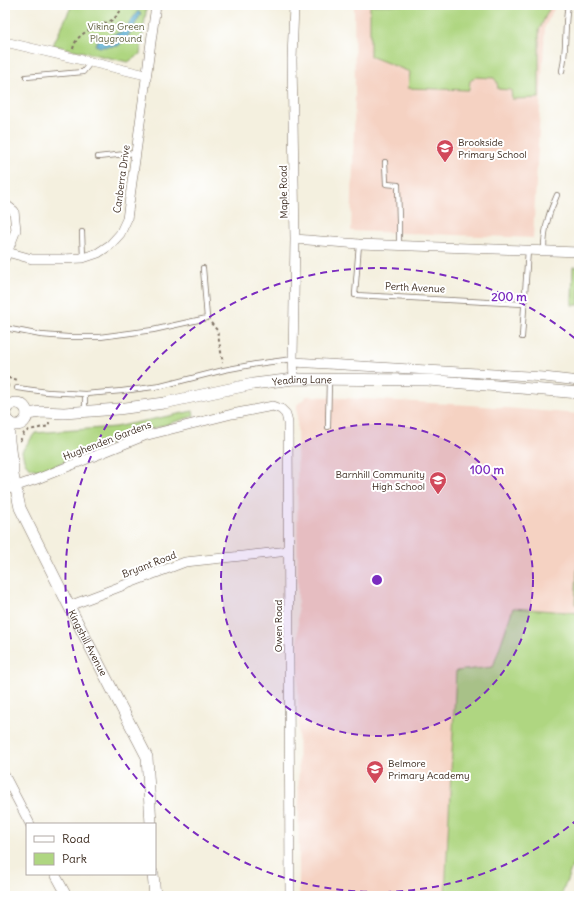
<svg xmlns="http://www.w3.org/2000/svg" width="584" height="901" viewBox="0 0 584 901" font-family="Delius,sans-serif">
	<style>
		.built { fill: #f5d2c2 }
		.green { fill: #afd681; stroke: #758050 }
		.water { fill: #55abd1; stroke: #486a78 }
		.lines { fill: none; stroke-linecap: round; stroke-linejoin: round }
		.service-casing { stroke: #7c6f62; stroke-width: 6 }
		.minor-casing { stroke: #7c6f62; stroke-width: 10 }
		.tertiary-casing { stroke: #7c6f62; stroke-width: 12 }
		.path { stroke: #7c6f62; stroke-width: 2; stroke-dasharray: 3 3; stroke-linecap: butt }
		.service { stroke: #fff; stroke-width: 4.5 }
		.minor { stroke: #fff; stroke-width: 9 }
		.tertiary { stroke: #fff; stroke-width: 11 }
		.ring { fill: none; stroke: #7b2cbf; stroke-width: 2; stroke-dasharray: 7 5 }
		.labels { text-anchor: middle; stroke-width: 4; stroke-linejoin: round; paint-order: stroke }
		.park-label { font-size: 10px; fill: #5e5e3c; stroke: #fff }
		.poi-label { font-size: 10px; fill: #3b2a1e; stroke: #fff; text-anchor: start }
		.street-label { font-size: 10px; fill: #3b2a1e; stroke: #fff }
		.centre { fill: #7b2cbf; stroke: #fff; stroke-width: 2 }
		.ring-label { font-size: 12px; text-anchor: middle; font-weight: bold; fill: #7b2cbf; stroke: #fff; stroke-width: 4; stroke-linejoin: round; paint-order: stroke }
	</style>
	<rect width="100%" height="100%" fill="#fff"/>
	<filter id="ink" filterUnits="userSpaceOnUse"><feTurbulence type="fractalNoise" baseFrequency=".025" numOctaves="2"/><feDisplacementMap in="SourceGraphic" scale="8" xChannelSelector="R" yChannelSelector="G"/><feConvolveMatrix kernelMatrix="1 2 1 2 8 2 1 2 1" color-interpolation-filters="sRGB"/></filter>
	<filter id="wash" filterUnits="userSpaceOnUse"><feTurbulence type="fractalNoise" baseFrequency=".012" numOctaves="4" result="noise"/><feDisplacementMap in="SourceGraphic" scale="16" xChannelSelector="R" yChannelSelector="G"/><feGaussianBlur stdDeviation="0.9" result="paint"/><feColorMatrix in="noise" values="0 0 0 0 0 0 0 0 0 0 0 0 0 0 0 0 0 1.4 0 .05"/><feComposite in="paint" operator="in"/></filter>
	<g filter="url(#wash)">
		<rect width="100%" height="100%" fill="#f4f0df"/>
		<path class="built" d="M 354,5 L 556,5 L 545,27 L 541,92 L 533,238 L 351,231 L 355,95 Z
			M 307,396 L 470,405 L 579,414 L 579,656 L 456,672 L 445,896 L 299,896 L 297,405 Z"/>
		<path class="green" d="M 72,5 L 147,5 L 140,54 L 128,62 L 53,45 Z
			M 370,5 L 551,5 L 539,30 L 539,98 L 512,99 L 511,90 L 498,89 L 497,82 L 494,78 L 475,77 L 470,81 L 469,90 L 408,88 L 410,72 L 370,56 Z
			M 573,267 L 579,267 L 579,305 L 572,305 Z
			M 193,411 L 194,416 L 135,434 L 41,471 C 26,467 25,466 22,451 L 35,433 L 115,427 Z
			M 579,538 L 579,605 L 575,604 Z
			M 513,608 L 579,613 L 578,656 L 579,656 L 579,848 L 561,896 L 445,896 L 456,671 L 493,667 Z"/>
		<path class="water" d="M 138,11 L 141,14 L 127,38 L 118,46 L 100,47 L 95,45 L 98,40 L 121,32 L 128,25 Z"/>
	</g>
	<g filter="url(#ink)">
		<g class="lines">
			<g class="service-casing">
				<path id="service" d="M 562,71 C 567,48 564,28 568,5
					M 26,77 L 83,72 L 91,62
					M 98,157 L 135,153
					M 385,162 L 386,184 L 398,185 L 399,222 L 399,245
					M 82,232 L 83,258
					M 359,244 L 355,295 L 524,304
					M 544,250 C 544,240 545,229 548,219 C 550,210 554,203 557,195
					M 5,328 L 41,335 L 68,337 L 100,337 L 153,330 L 207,318 L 203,268
					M 522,337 L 528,250
					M 5,385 L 6,386
					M 17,388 L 47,392 L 85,394 L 122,391 L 161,386 L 224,370 L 256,364 L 293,359
					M 85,394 L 85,412
					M 328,427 L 329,379"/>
			</g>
			<g class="minor-casing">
				<path id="minor" d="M 294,5 L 292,60 L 295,239 L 293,359 L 294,379
					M 5,42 L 146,75
					M 5,204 L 14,211 L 16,230 L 5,258
					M 295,239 L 359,244 L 579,252
					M 7,252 L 32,259 L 62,259 L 83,258 L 98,253 L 110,245 L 120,234 L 127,219 L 156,5
					M 294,362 L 544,377 L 579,381
					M 5,490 L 37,479 L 144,436 L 232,414 L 273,406 L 281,409 L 286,414 L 288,423 L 290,896
					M 69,606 L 185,562 L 289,551
					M 5,776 L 30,824
					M 55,874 L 67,896"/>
			</g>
			<g class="tertiary-casing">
				<g id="tertiary">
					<circle cx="16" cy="414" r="11"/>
					<path id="s1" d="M 27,414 L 41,412 L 64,413 L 118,409 L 164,403 L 253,384 L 294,379 L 428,380 L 579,393"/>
					<path id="s2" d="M 9,422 L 9,441 L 11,458 L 13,464 L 13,475 L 20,508 L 69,606 L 147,757 L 151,824"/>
					<path d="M 153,874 L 155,896"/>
				</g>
			</g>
			<path class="path" d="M 73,49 C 77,30 98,28 112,20 C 117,17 121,10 124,5
				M 211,323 L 217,330 L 223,363
				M 8,378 L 19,380
				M 20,441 L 24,433 L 29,430 L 49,426 L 49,422"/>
			<use href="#service" class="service"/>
			<use href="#minor" class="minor"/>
			<use href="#tertiary" class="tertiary"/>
		</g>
	</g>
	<circle cx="377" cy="580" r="156" fill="#7b2cbf" fill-opacity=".12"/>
	<g class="ring">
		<circle cx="377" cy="580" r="156"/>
		<path d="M578 819A312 312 0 1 1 578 341"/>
	</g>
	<defs>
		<g id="school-pin" transform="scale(0.9)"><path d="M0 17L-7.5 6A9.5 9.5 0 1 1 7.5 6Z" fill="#d1495b" stroke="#fff"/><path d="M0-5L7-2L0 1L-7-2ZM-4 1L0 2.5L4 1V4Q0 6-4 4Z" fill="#fff"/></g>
	</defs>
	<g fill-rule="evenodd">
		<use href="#school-pin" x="445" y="148"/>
		<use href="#school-pin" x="438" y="480"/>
		<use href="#school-pin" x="375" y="769"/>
	</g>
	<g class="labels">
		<g class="park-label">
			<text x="116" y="30">Viking Green<tspan x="116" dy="12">Playground</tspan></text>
		</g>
		<g class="poi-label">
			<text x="458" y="146">Brookside<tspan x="458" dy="12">Primary School</tspan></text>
			<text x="425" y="478" text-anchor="end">Barnhill Community<tspan x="425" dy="12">High School</tspan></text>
			<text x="388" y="767">Belmore<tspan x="388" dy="12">Primary Academy</tspan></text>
		</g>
		<g class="street-label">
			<text transform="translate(121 179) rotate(-82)" y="4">Canberra Drive</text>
			<text transform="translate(283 192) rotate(-91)" y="4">Maple Road</text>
			<text transform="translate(415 287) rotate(3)" y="4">Perth Avenue</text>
			<text dy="4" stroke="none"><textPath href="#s1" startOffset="278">Yeading Lane</textPath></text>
			<text transform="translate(107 440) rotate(-21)" y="4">Hughenden Gardens</text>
			<text transform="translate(149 564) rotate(-21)" y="4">Bryant Road</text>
			<text transform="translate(278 626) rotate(-90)" y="4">Owen Road</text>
			<text dy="4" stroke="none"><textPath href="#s2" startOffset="238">Kingshill Avenue</textPath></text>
		</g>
	</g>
	<circle cx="377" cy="580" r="6" class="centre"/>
	<g class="ring-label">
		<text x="509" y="301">200 m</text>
		<text x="487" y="474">100 m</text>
	</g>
	<rect width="584" height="901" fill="none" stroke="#fff" stroke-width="20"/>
	<rect x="26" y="823" width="130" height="52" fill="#ffffff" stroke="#b1aaa5"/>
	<rect x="34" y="836" width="20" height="6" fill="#ffffff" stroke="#b1aaa5"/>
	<text x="62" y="843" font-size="12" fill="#3b2a1e">Road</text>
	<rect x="34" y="853" width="20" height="12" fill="#afd681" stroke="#b1aaa5"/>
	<text x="62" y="863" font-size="12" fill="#3b2a1e">Park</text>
</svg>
